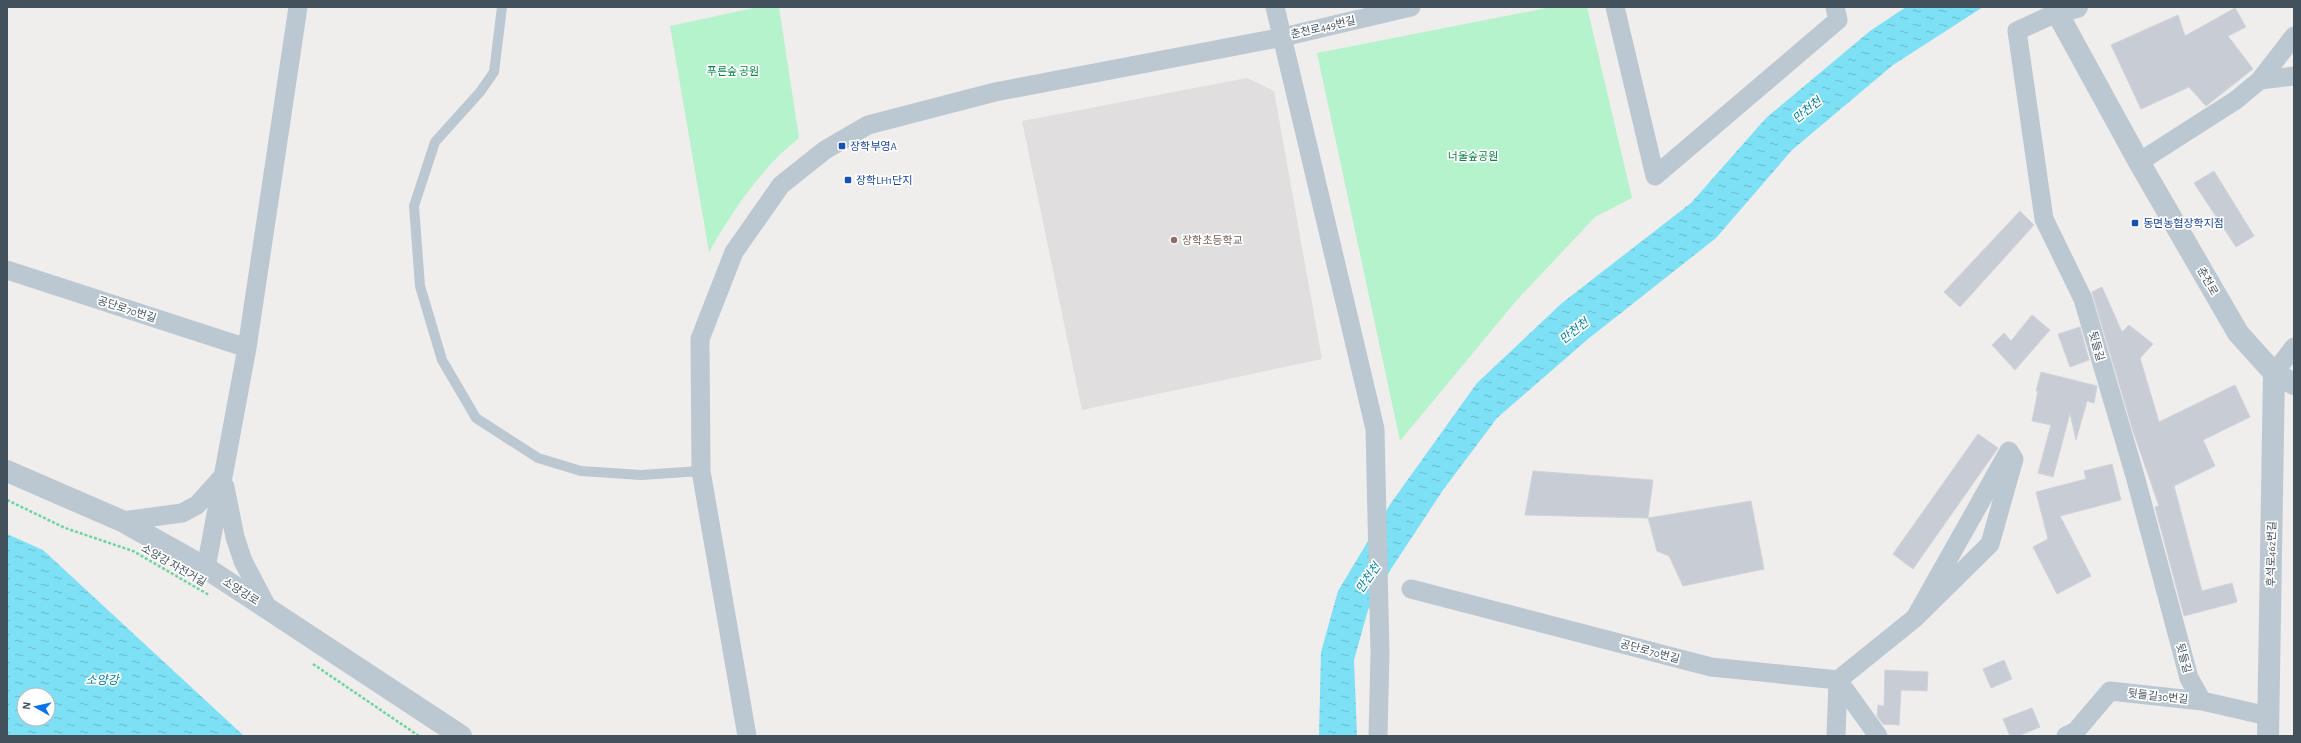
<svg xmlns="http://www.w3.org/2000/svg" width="2301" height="743" viewBox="0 0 2301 743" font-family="'Alegreya Sans','Noto Sans KR',sans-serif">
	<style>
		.education { fill: #e1dedf }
		.park { fill: #b5f3cc }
		.water { fill: url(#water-ripples); fill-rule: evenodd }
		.building { fill: #c8ccd4; stroke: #d0d3da }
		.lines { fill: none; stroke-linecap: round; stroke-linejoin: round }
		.path { stroke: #6ad59d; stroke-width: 2.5; stroke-dasharray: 3 2; stroke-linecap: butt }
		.service { stroke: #bcc8d1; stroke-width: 10 }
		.minor { stroke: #bcc8d1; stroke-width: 19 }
		.tertiary { stroke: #bcc8d1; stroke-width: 22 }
		.transit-dot { fill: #1a4fb4; stroke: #fff; stroke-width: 1.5 }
		.education-dot { fill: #8d6e63; stroke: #fff; stroke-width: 1.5 }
		.labels { text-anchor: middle; stroke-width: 3.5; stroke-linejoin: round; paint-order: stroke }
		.street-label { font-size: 11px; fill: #43515d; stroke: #fff }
		.park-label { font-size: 11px; fill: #0c8546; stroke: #fff }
		.transit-label { font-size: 11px; fill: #164399; stroke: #fff; text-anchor: start }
		.education-label { font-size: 11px; fill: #785e54; stroke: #fff; text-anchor: start }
		.water-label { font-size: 12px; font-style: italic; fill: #037f9b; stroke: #fff }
	</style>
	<defs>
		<pattern id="water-ripples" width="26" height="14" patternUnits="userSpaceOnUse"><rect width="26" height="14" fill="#7de0f5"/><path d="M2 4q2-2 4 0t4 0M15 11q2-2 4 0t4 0" fill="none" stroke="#68b8ca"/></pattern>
	</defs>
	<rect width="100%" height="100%" fill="#f0eded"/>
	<path class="education" d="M 1247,78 L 1274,91 L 1322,359 L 1082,410 L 1022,121 Z"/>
	<path class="park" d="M 758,7 L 779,7 L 799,138 C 761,168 733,210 709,252 L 670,26 Z
		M 1552,7 L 1587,7 L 1632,198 L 1595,217 L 1516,301 L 1400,441 L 1317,53 Z"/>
	<path class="water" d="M 1906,7 L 1983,7 L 1893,65 L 1792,150 L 1716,238 L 1588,339 L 1497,418 L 1443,490 L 1391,569 L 1368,610 L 1354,660 L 1357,736 L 1319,736 L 1321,652 L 1338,591 L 1391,503 L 1477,383 L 1562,303 L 1691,203 L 1766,118 L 1870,31 Z
		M 7,534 L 43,550 L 244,736 L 7,736 ZM 24,695 L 48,695 L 48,719 L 24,719 Z"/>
	<path class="building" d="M 2235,8 L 2246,27 L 2228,36 L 2253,69 L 2206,106 L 2189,87 L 2141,109 L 2111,45 L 2178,15 L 2185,36 Z
		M 2214,171 L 2254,236 L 2236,247 L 2194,183 Z
		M 2020,211 L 2034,225 L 1960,307 L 1944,292 Z
		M 2102,287 L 2122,332 L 2129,325 L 2153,344 L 2140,358 L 2159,422 L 2235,385 L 2250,417 L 2203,440 L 2215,466 L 2174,486 L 2202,591 L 2232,583 L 2237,602 L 2184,616 L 2155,507 L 2159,506 L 2133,431 L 2092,292 Z
		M 2032,315 L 2050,330 L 2015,370 L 1992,345 L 2004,333 L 2011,341 Z
		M 2080,327 L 2089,360 L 2070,367 L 2058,334 Z
		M 2041,372 L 2097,386 L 2094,403 L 2087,401 L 2076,440 L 2070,413 L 2053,477 L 2038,473 L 2051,425 L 2032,421 L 2038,391 L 2036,391 Z
		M 1978,434 L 1998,448 L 1913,569 L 1893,554 Z
		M 2112,464 L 2121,500 L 2060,516 L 2091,576 L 2057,594 L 2033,547 L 2048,539 L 2036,492 L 2086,479 L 2084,471 Z
		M 1533,471 L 1653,480 L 1648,518 L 1525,515 Z
		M 1751,501 L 1764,569 L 1683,586 L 1669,556 L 1657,551 L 1648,518 Z
		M 2004,660 L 2012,679 L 1991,688 L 1983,669 Z
		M 1885,670 L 1928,672 L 1927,691 L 1901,690 L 1899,725 L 1883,724 L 1877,716 L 1878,705 L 1884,706 Z
		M 2032,708 L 2040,727 L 2018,736 L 2010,736 L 2003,719 Z"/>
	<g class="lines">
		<path class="path" d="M 7,500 L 65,528 L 133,551 L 209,595
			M 313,664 L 419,736"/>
		<path class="service" d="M 502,7 L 494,72 L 480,92 L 435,142 L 414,206 L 420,286 L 442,360 L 476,418 L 538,458 L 581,471 L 641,475 L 701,471"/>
		<path class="minor" d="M 1275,7 L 1375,429 L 1380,654 L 1378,736
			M 1615,7 L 1655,176 L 1838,20 L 1835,7
			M 2056,13 L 2017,31 L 2044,219 L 2083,299 L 2135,476 L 2189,678 L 2202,701
			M 2260,80 L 2294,76
			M 2139,162 L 2236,100 L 2260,80 L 2294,36
			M 7,270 L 247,348
			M 2274,373 L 2294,347
			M 225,487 L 235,537 L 243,561 L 267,607
			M 122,521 L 182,513 L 197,505 L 223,476
			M 206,568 L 247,348 L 298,7
			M 1411,589 L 1711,667 L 1838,680
			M 1838,680 L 1915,618 L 1990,544 L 2014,459 L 2009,451 L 1915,618
			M 1838,680 L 1878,736
			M 747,736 L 701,471 L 700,339 L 734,252 L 781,185 L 825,150 L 868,125 L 995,92 L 1283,37 L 1411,7
			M 1836,736 L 1838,680
			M 2066,736 L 2076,731 L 2110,691 L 2202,701 L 2268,716"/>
		<path class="tertiary" d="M 2054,7 L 2139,162 L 2238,333 L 2274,373 L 2294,384
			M 2056,13 L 2077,7
			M 7,471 L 122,521 L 206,568 L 461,736
			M 2268,736 L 2274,373"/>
	</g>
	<g class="transit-dot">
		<rect x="838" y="142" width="8" height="8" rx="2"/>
		<rect x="844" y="176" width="8" height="8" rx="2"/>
		<rect x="2131" y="219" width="8" height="8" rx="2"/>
	</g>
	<circle class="education-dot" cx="1174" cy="240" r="4"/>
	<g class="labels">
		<g class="street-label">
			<text transform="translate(1323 27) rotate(-13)" y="4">춘천로449번길</text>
			<text transform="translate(2208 281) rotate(60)" y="4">춘천로</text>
			<text transform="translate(127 309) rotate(18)" y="4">공단로70번길</text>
			<text transform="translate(2097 346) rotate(74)" y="4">뒷들길</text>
			<text transform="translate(2271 554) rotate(-89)" y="4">후석로462번길</text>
			<text transform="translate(174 565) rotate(30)" y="4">소양강 자전거길</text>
			<text transform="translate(241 591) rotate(32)" y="4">소양강로</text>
			<text transform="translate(1650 651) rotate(15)" y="4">공단로70번길</text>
			<text transform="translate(2184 658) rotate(75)" y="4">뒷들길</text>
			<text transform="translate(2158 696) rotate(6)" y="4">뒷들길30번길</text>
		</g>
		<g class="park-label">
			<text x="733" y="75">푸른숲 공원</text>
			<text x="1473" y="160">너울숲공원</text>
		</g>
		<g class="transit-label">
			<text x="850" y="150">장학부영A</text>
			<text x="856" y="184">장학LH1단지</text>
			<text x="2143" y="227">동면농협장학지점</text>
		</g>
		<g class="education-label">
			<text x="1182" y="244">장학초등학교</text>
		</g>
		<g class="water-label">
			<text transform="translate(1807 110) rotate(-39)" y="4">만천천</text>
			<text transform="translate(1574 331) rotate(-38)" y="4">만천천</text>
			<text transform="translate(1368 578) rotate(-55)" y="4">만천천</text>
			<text x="102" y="684">소양강</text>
		</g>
	</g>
	<rect width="2301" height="743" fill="none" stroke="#43515d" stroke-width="16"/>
	<g transform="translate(36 707) rotate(278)"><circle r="19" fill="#ffffff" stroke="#b4b9be"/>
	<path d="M0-3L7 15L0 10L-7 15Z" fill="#0573f2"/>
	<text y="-6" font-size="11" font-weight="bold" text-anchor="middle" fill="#43515d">N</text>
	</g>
</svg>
